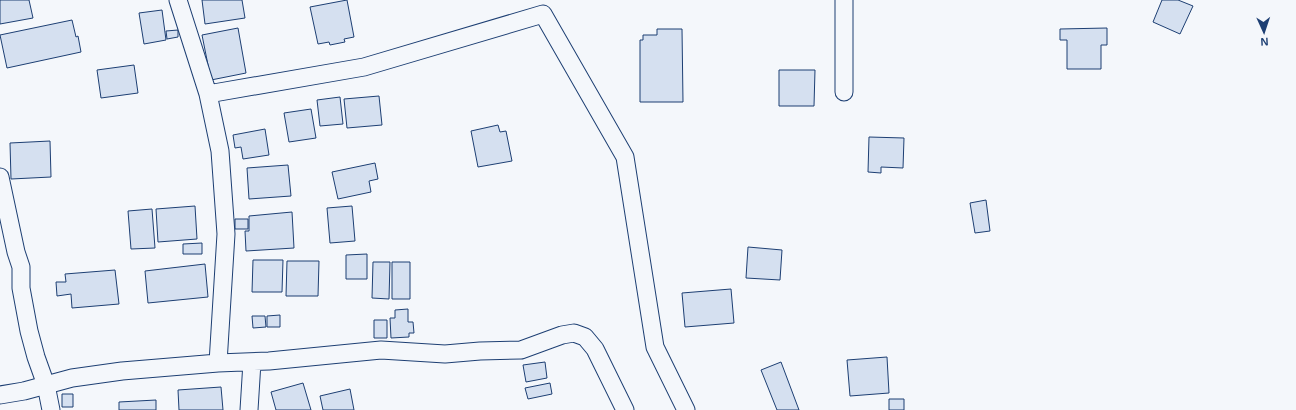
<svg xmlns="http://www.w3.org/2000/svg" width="1296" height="410" viewBox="0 0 1296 410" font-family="Arial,sans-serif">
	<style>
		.building { fill: #d5e0f0; stroke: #1d3f73 }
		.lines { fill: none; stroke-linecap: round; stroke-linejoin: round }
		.minor-casing { stroke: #1d3f73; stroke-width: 19 }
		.minor { stroke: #f4f7fb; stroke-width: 17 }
	</style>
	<rect width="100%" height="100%" fill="#f4f7fb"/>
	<path class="building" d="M 0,0 L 29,0 L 33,18 L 0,24 Z
		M 202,0 L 242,0 L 245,18 L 205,24 Z
		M 347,0 L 354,37 L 344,39 L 345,42 L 330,45 L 329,42 L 318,44 L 310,7 Z
		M 1162,0 L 1178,0 L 1193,6 L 1180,34 L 1153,22 Z
		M 162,10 L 166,40 L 144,44 L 139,13 Z
		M 72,20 L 76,37 L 78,36 L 81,52 L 7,68 L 0,35 Z
		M 238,28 L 246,73 L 211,80 L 202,35 Z
		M 1107,28 L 1107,45 L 1101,45 L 1101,69 L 1067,69 L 1067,40 L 1060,40 L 1060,29 Z
		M 657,29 L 682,29 L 683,102 L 640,102 L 640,40 L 643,40 L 643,35 L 657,35 Z
		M 178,30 L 178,37 L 167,39 L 166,31 Z
		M 134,65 L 138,93 L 101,98 L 97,70 Z
		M 779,70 L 815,70 L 814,106 L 779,106 Z
		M 379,96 L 382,125 L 347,128 L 344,99 Z
		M 340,97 L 343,124 L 320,126 L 317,100 Z
		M 311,109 L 316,138 L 289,142 L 284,113 Z
		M 498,125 L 500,132 L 506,131 L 512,161 L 478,167 L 471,131 Z
		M 265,129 L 269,155 L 243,159 L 241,147 L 235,148 L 233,135 Z
		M 869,137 L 904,138 L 903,168 L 881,167 L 881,173 L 868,172 Z
		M 50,141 L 51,177 L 11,179 L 10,143 Z
		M 375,163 L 378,179 L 369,181 L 371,192 L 338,199 L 332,172 Z
		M 288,165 L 291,196 L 249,199 L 247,168 Z
		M 986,200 L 990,231 L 975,233 L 970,203 Z
		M 195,206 L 197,239 L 158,242 L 156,209 Z
		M 352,206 L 355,241 L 330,243 L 327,208 Z
		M 152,209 L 155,248 L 131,249 L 128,211 Z
		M 292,212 L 294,248 L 246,251 L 245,231 L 249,231 L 249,216 Z
		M 235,219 L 248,219 L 248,229 L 235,229 Z
		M 202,243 L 202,254 L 183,254 L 183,244 Z
		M 748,247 L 782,250 L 780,280 L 746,278 Z
		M 367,254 L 367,279 L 346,279 L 346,255 Z
		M 253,260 L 283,260 L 282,292 L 252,292 Z
		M 287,261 L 319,261 L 318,296 L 286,296 Z
		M 373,262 L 390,262 L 389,299 L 372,298 Z
		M 392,262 L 410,262 L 410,299 L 392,299 Z
		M 205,264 L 208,297 L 148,303 L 145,271 Z
		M 115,270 L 119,304 L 72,308 L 71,294 L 57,296 L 56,282 L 66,282 L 65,274 Z
		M 731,289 L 734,323 L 685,327 L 682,293 Z
		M 408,309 L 408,322 L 413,322 L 414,333 L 409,333 L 409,337 L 391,338 L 390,318 L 395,318 L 395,310 Z
		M 280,315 L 280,327 L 267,327 L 267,316 Z
		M 252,316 L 265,316 L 266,327 L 253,328 Z
		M 374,320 L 387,320 L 387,338 L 374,338 Z
		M 887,357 L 889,393 L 850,396 L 847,360 Z
		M 545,362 L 547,378 L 526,382 L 523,365 Z
		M 781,362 L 799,410 L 777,410 L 761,370 Z
		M 303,383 L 311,410 L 276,410 L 271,392 Z
		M 550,383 L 552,394 L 528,399 L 525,388 Z
		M 221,387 L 223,410 L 179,410 L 178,390 Z
		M 350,389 L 354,410 L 323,410 L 320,396 Z
		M 62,394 L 73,394 L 73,407 L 62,407 Z
		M 889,399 L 904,399 L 904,410 L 889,410 Z
		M 156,400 L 156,410 L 119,410 L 119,402 Z"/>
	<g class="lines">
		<g class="minor-casing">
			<path id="minor" d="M 178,0 L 208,94 L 220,151 L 226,234 L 218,363
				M 844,92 L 844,0
				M 208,94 L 364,67 L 543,14 L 625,157 L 655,347 L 686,410
				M 0,177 L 16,252 L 21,267 L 21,288 L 29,331 L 36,357 L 46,385 L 51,410
				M 0,395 L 24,391 L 72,378 L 122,371 L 218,363 L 269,361 L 381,350 L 445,354 L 480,351 L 521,350 L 562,335 L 574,333 L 585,337 L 595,349 L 625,410
				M 249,410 L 252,362"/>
		</g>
		<use href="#minor" class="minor"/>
	</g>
	<g transform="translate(1264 32) rotate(177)" stroke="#f4f7fb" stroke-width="3" paint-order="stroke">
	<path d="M0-3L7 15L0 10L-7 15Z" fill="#1d3f73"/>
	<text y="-6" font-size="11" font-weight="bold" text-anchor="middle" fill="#1d3f73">N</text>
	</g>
</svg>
